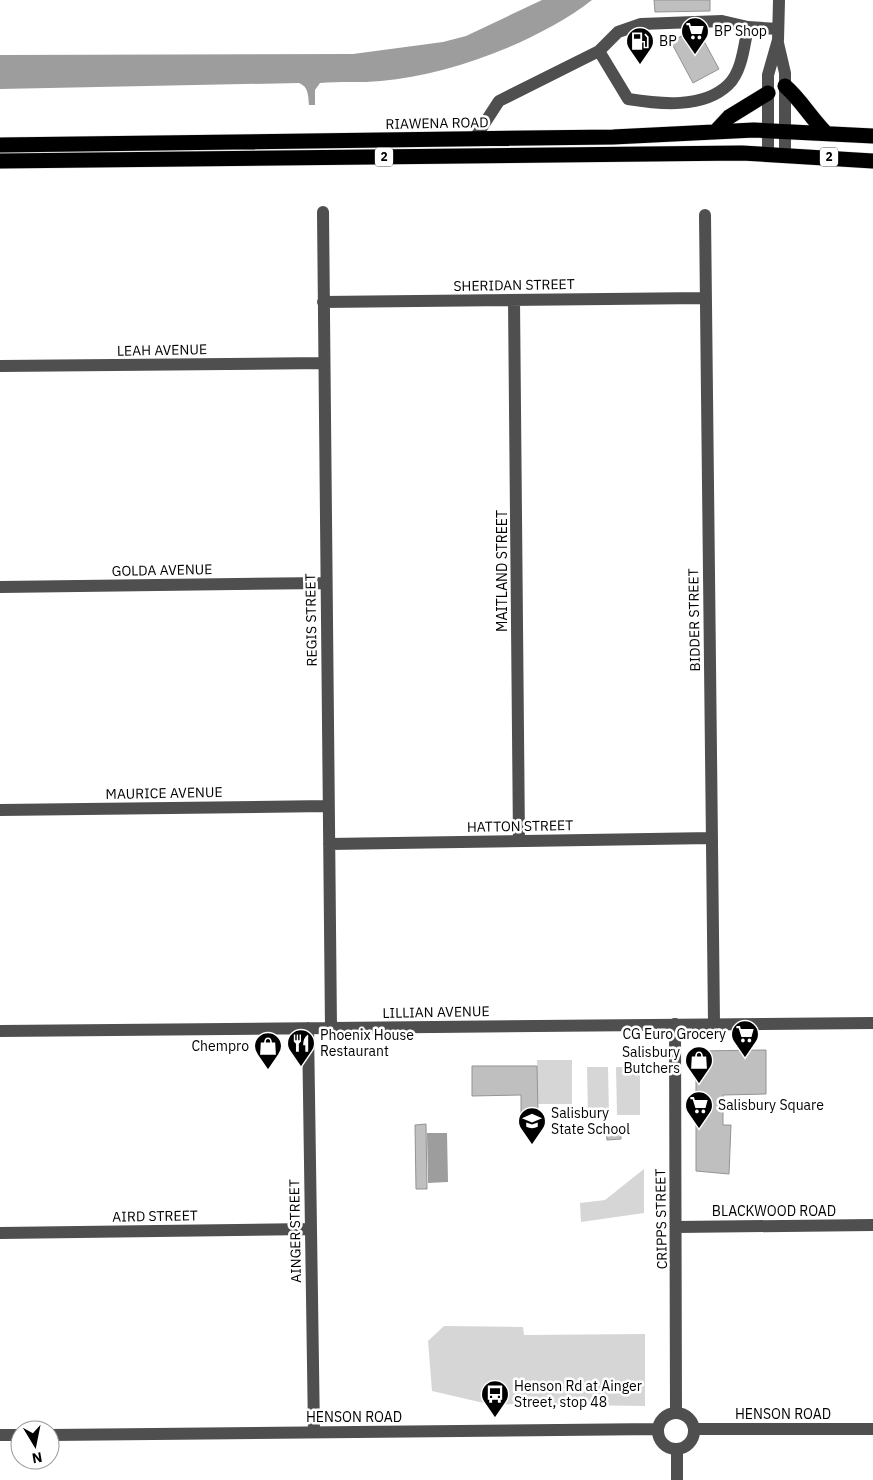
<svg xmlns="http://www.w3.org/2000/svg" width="873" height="1480" viewBox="0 0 873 1480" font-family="'IBM Plex Sans',sans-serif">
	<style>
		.green { fill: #d6d6d6 }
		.water { fill: #9d9d9d }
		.building { fill: #bfbfbf; stroke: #939393 }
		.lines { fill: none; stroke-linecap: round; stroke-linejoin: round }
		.highway-casing { stroke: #dbdbdb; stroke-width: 16 }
		.minor { stroke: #4f4f4f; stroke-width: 12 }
		.highway { stroke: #000; stroke-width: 15 }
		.labels { text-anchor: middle; stroke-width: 5; stroke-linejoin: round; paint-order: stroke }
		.shield { fill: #fff; stroke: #4c4c4c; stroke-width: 1 }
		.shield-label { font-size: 12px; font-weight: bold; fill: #000 }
		.poi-label { font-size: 14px; fill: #000; stroke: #fff; text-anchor: start }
		.street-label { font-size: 14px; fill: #000; stroke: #fff }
	</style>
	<rect width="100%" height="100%" fill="#fff"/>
	<path class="green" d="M 537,1060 L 572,1060 L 572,1104 L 538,1104 Z
		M 587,1067 L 608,1067 L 609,1116 L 588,1116 Z
		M 616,1067 L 640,1067 L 640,1115 L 617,1115 Z
		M 644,1169 L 644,1213 L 581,1222 L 580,1203 L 605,1200 Z
		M 444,1326 L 523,1327 L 524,1335 L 645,1334 L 645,1406 L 488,1404 L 432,1391 L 428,1341 Z"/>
	<path class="water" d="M 542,0 L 592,0 C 538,42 449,75 381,81 C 361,83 340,81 320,83 L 315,90 L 315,105 L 309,105 C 308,96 309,87 299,83 L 0,89 L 0,55 L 353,54 L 443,42 L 466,36 Z
		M 427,1133 L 447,1133 L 448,1182 L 428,1183 Z"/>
	<path class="building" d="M 654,0 L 710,0 L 710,11 L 655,12 Z
		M 692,30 L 698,30 L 719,69 L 693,83 L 671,42 Z
		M 766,1050 L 766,1094 L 723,1095 L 723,1125 L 731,1125 L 729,1174 L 696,1171 L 696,1057 L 699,1057 L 698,1051 Z
		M 472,1066 L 537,1066 L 538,1113 L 543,1113 L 543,1127 L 521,1127 L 521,1095 L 472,1096 Z
		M 426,1124 L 427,1189 L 416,1189 L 415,1125 Z
		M 606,1129 L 621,1129 L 621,1139 L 607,1140 Z"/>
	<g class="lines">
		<g class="highway-casing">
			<path id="highway" d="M 785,86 C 801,100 811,118 826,133
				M 715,132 L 729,117 L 768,93
				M 0,145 L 613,137 L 754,130 L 873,136
				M 0,161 L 742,153 L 873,161"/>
		</g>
		<path class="minor" d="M 778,43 L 785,73 L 785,155
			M 599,51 L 628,99 C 659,104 703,109 728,85 C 742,72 744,46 748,27
			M 475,138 L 499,101 L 599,51 L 618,32 L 641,24 L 722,21 L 748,27 L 778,29
			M 768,154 L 768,75 L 778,40 L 779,0
			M 323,212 L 331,1028
			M 705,215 L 714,1023
			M 514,300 L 519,841
			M 323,302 L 705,298
			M 0,366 L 324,363
			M 0,587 L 325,583
			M 0,810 L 328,806
			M 329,844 L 712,838
			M 675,1024 L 676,1413
			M 308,1028 L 314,1432
			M 0,1031 L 873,1023
			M 676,1227 L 873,1225
			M 0,1233 L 310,1229
			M658 1431a18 18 0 1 1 36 0a18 18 0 1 1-36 0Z
			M 694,1429 L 873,1429
			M 0,1435 L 20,1435
			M 50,1435 L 658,1429
			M 677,1449 L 677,1480"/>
		<use href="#highway" class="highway"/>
	</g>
	<defs>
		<g id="supermarket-pin" transform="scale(1.4375)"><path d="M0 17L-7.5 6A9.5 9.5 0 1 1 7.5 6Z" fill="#000" stroke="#fff"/><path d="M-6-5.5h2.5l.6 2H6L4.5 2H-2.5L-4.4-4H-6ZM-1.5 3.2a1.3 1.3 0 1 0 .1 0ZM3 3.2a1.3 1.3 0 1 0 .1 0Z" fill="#fff"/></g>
		<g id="fuel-pin" transform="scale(1.4375)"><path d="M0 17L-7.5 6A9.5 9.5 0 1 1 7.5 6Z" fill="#000" stroke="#fff"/><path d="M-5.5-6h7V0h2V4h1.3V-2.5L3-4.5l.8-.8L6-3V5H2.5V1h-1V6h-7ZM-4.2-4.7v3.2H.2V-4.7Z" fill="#fff"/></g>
		<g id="restaurant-pin" transform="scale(1.4375)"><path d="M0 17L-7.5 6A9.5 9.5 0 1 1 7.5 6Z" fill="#000" stroke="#fff"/><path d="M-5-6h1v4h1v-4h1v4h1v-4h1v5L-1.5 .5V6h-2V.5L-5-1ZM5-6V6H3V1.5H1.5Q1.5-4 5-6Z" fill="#fff"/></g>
		<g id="shop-pin" transform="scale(1.4375)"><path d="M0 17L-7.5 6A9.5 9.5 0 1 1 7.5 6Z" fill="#000" stroke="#fff"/><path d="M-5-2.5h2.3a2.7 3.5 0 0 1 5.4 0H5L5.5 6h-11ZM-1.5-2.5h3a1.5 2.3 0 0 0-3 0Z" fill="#fff"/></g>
		<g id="school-pin" transform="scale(1.4375)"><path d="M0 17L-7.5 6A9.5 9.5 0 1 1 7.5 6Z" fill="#000" stroke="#fff"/><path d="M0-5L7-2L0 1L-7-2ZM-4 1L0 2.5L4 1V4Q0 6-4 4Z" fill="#fff"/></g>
		<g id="bus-pin" transform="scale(1.4375)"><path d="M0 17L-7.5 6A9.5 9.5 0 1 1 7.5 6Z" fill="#000" stroke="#fff"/><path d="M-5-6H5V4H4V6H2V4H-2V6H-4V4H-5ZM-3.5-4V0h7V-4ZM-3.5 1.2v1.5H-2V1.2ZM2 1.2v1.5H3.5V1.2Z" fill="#fff"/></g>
	</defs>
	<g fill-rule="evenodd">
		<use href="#supermarket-pin" x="695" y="31"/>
		<use href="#fuel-pin" x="640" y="41"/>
		<use href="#supermarket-pin" x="745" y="1034"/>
		<use href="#restaurant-pin" x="301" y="1043"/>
		<use href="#shop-pin" x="268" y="1046"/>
		<use href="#shop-pin" x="699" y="1060"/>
		<use href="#supermarket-pin" x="699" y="1105"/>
		<use href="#school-pin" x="532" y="1121"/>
		<use href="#bus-pin" x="495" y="1394"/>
	</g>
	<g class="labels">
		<g class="shield">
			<rect x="375" y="147.5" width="18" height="19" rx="4"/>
			<rect x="820" y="147.5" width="18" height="19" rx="4"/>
		</g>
		<g class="shield-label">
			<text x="384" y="161">2</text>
			<text x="829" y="161">2</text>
		</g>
		<g class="poi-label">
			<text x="714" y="36">BP Shop</text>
			<text x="659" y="46">BP</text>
			<text x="726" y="1039" text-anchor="end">CG Euro Grocery</text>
			<text x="320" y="1040">Phoenix House<tspan x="320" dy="16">Restaurant</tspan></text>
			<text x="249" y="1051" text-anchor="end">Chempro</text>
			<text x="680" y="1057" text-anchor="end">Salisbury<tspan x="680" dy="16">Butchers</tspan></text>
			<text x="718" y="1110">Salisbury Square</text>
			<text x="551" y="1118">Salisbury<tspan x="551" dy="16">State School</tspan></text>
			<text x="514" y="1391">Henson Rd at Ainger<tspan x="514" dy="16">Street, stop 48</tspan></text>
		</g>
		<g class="street-label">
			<text transform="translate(437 123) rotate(-1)" y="5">RIAWENA ROAD</text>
			<text transform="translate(514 285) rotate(-1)" y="5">SHERIDAN STREET</text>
			<text transform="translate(162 350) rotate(-1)" y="5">LEAH AVENUE</text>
			<text transform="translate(162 570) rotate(-1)" y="5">GOLDA AVENUE</text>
			<text transform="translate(502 571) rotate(-90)" y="5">MAITLAND STREET</text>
			<text transform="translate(311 620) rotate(-91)" y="5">REGIS STREET</text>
			<text transform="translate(694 620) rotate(-91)" y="5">BIDDER STREET</text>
			<text transform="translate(164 793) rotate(-1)" y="5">MAURICE AVENUE</text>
			<text transform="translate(520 826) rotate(-1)" y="5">HATTON STREET</text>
			<text transform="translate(436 1012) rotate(-1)" y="5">LILLIAN AVENUE</text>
			<text x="774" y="1216">BLACKWOOD ROAD</text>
			<text transform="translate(155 1216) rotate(-1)" y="5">AIRD STREET</text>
			<text transform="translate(661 1219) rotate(-91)" y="5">CRIPPS STREET</text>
			<text transform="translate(295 1231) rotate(-91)" y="5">AINGER STREET</text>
			<text x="783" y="1419">HENSON ROAD</text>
			<text x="354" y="1422">HENSON ROAD</text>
		</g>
	</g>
	<g transform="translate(35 1445) rotate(170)"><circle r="24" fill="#ffffff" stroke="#999999"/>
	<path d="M0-4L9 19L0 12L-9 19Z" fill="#000000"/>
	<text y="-8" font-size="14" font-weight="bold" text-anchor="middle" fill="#000000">N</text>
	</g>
</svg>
